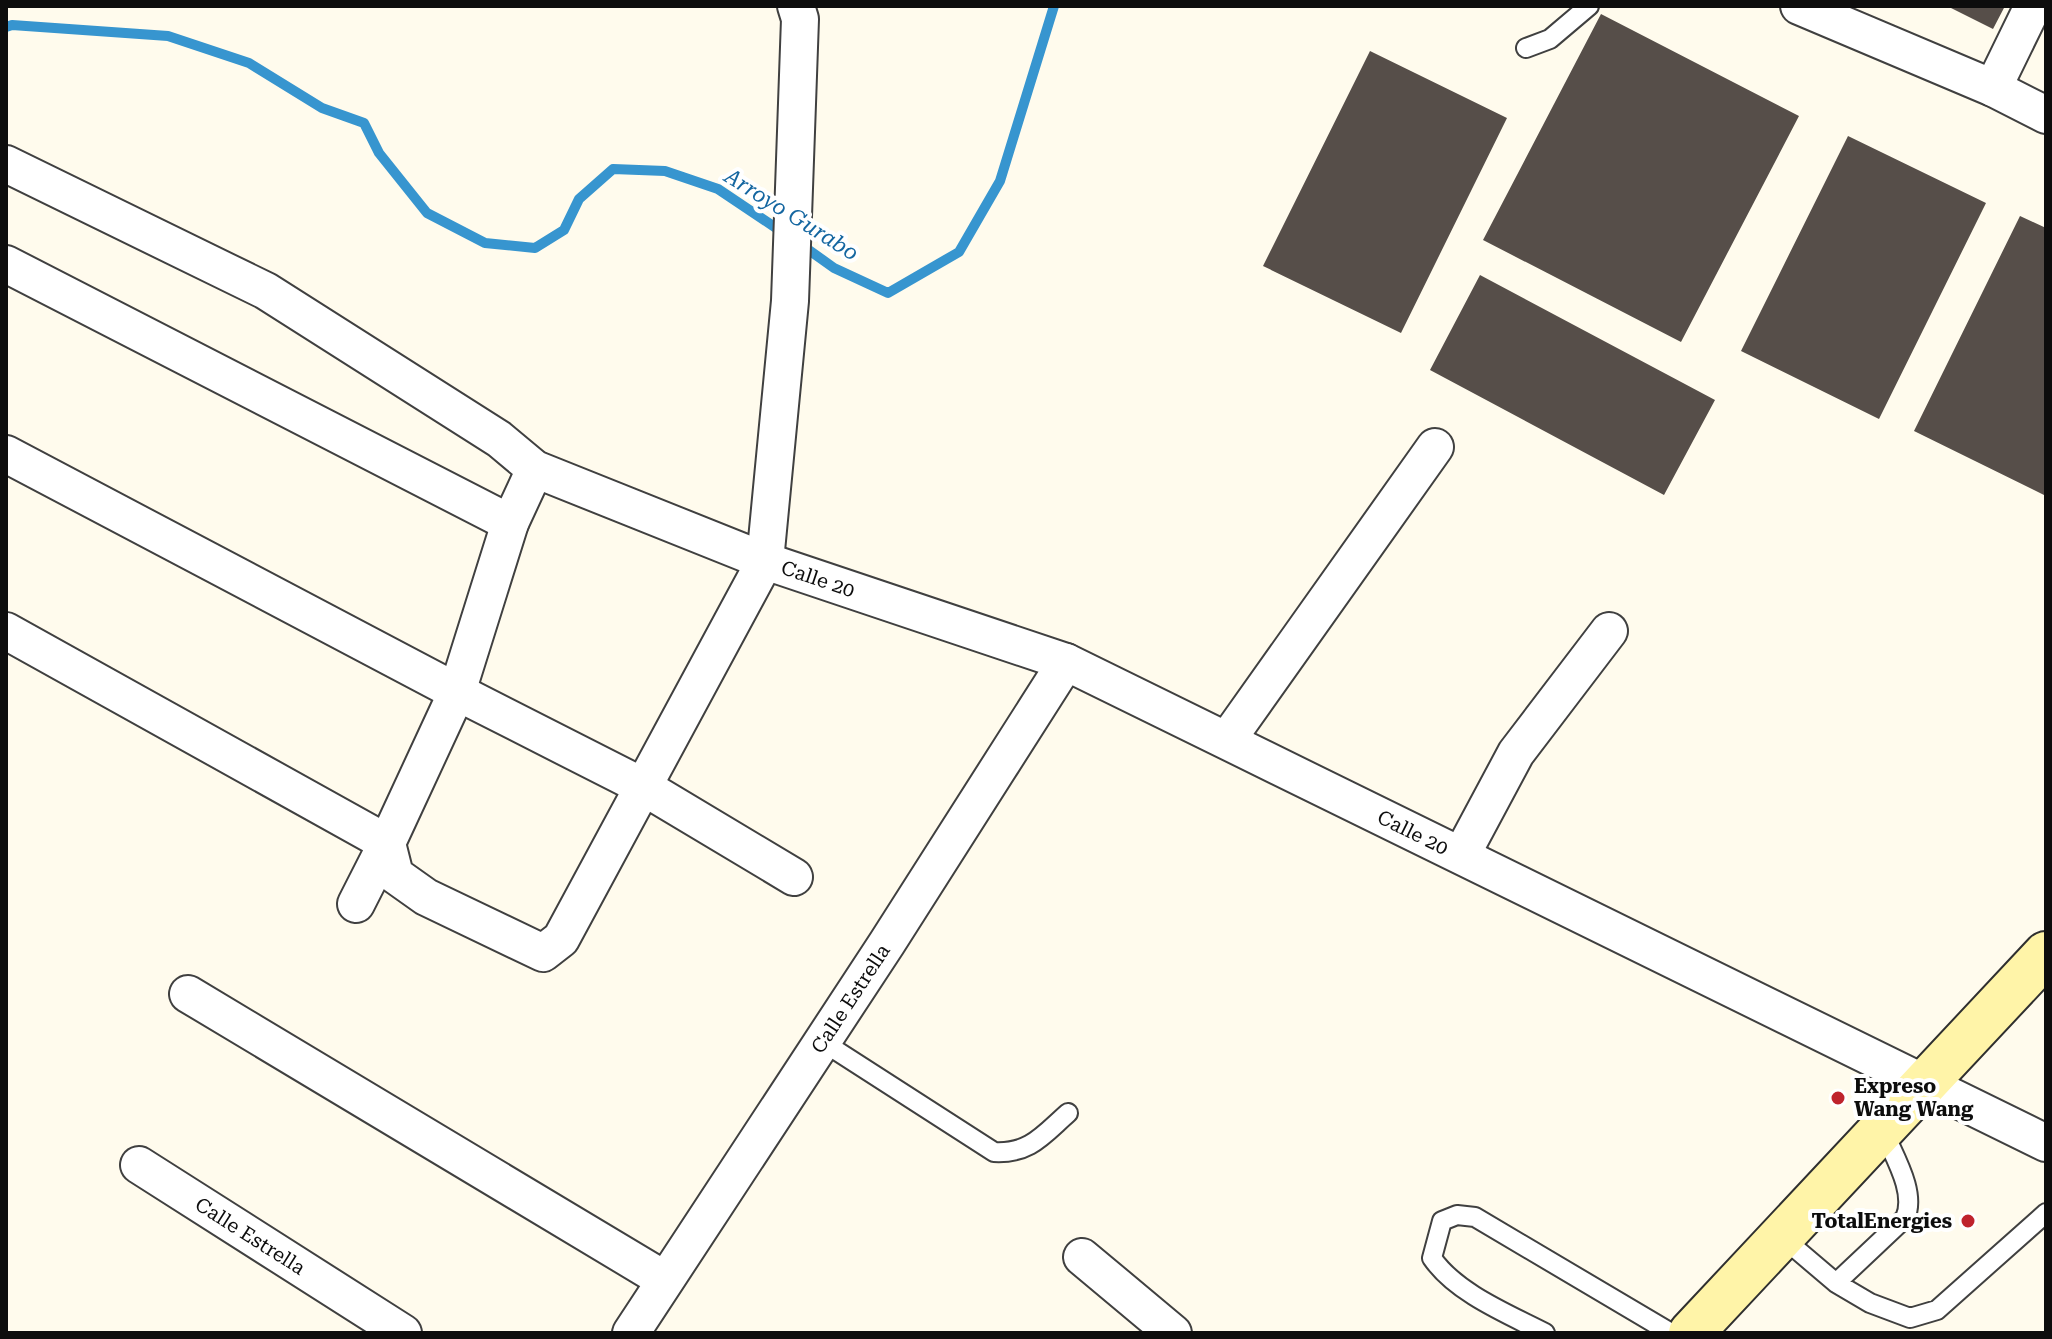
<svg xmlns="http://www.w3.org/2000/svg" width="2052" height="1339" viewBox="0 0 2052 1339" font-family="'Roboto Serif',serif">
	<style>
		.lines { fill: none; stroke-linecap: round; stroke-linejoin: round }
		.stream { stroke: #3795cf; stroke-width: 10 }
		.building { fill: #564e49 }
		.service-casing { stroke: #404040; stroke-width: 22 }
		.minor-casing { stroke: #404040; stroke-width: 40 }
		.secondary-casing { stroke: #2f2f2f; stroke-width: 48 }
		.service { stroke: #fff; stroke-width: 18 }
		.minor { stroke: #fff; stroke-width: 36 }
		.secondary { stroke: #fff4a8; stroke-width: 44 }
		.poi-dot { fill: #bf232d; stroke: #fff; stroke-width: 3 }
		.labels { text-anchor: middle; stroke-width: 8; stroke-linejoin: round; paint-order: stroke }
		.street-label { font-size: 20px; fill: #0d0d0d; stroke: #fff }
		.poi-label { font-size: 20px; font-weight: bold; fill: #0d0d0d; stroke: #fff; text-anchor: start }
		.water-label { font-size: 22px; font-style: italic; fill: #1466a0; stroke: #fff }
	</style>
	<rect width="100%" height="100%" fill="#fffbed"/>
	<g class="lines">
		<path class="stream" d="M 6,27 L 12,25 L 168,36 L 249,63 L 322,108 L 364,123 L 379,153 L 427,213 L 485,243 L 535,248 L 564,230 L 579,199 L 613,169 L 665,171 L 718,189 L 785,234
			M 799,243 L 834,268 L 888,293 L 959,252 L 1000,181 L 1054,6"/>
	</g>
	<path class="building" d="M 1947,6 L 2005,6 L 1993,29 Z
		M 1601,14 L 1799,116 L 1681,342 L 1483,240 Z
		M 1370,51 L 1507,118 L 1401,333 L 1263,266 Z
		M 1848,136 L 1986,203 L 1879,419 L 1741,351 Z
		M 2020,216 L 2046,228 L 2046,496 L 1914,431 Z
		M 1480,275 L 1715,400 L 1664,495 L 1430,370 Z"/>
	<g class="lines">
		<g class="service-casing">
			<path id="service" d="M 1526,48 L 1550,39 L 1589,6
				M 823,1042 L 994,1152 C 1030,1154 1043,1135 1068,1113
				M 1782,1237 L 1836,1283 L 1870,1303 L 1910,1318 L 1937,1310 L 2046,1213
				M 1836,1283 L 1905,1218 C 1917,1192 1893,1155 1883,1130
				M 1545,1333 C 1508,1314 1456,1293 1432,1258 L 1442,1221 L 1457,1215 L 1475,1217 L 1671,1333"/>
		</g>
		<g class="minor-casing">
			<g id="minor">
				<path d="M 1799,6 L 1993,88 L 2046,115"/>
				<path d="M 1993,88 L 2033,6"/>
				<path id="s1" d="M 6,164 L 266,291 L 499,439 L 535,469 L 765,561 L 1066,662 L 2046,1143"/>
				<path d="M 6,264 L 510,523"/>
				<path d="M 6,454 L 457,692 L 642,786 L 794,877"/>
				<path d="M 6,631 L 387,843 L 395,875 L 426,897 L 543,953 L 561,939 L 765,561 L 790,301 L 800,19 L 796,6"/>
				<path d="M 1227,740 L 1435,447"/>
				<path d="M 1462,854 L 1516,753 L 1609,631"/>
				<path d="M 356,904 L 387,843 L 457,692 L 510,523 L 535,469"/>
				<path d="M 188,994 L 665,1280"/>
				<path id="s2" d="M 139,1165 L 403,1333"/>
				<path d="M 1082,1257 L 1173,1333"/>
				<path id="s3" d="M 631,1333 L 887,943 L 1066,662"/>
			</g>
		</g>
		<g class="secondary-casing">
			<path id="secondary" d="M 1691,1333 L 2046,954"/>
		</g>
		<use href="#service" class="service"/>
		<use href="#minor" class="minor"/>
		<use href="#secondary" class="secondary"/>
	</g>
	<g class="poi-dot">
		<circle cx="1838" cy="1098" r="8"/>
		<circle cx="1968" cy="1221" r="8"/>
	</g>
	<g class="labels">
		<g class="street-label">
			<text dy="7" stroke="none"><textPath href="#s1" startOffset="916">Calle 20</textPath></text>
			<text dy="7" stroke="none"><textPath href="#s1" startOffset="1564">Calle 20</textPath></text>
			<text dy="7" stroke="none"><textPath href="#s3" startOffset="400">Calle Estrella</textPath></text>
			<text dy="7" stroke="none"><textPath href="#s2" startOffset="132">Calle Estrella</textPath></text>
		</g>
		<g class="poi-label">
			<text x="1854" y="1093">Expreso<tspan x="1854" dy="23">Wang Wang</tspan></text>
			<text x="1952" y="1228" text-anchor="end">TotalEnergies</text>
		</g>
		<g class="water-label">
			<text transform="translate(792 214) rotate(32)" y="8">Arroyo Gurabo</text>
		</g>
	</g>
	<rect width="2052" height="1339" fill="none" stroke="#0d0d0d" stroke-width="16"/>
</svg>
